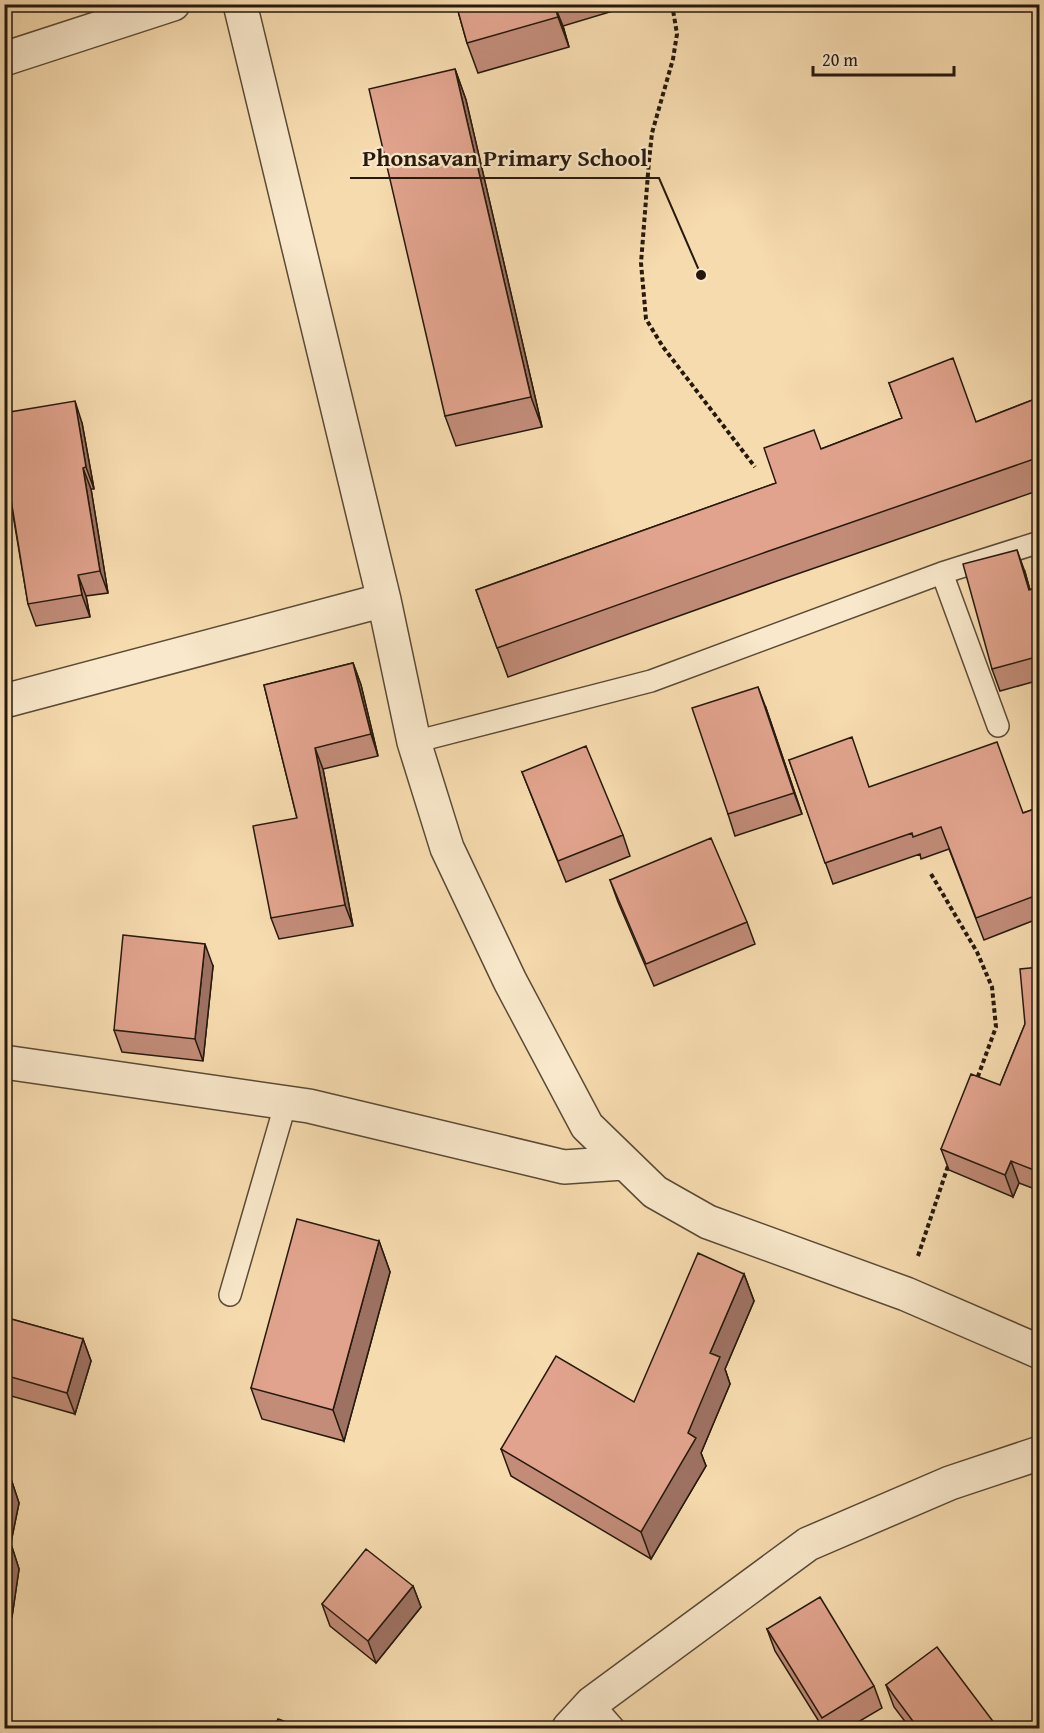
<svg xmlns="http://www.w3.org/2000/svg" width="1044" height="1733" viewBox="0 0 1044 1733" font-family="'Gentium Book Plus',serif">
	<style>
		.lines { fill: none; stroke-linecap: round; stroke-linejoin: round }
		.service-casing { stroke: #5a4a35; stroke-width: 24 }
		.minor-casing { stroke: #5a4a35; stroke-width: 36 }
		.path { stroke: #26190c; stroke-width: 4; stroke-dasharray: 4.5 3; stroke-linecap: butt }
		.service { stroke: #f9e8cb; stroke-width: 21 }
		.minor { stroke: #f9e8cb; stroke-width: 33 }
		.wall { fill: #c28c79; stroke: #26190c; stroke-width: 1.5 }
		.shaded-wall { fill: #9e7263; stroke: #26190c; stroke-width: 1.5 }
		.building { fill: #e1a38d; stroke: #26190c; stroke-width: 1.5 }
		.leader { fill: none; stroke: #26190c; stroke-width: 2 }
		.callout-dot { fill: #26190c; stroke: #f9e8cb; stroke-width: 2 }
		.callout-label { font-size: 24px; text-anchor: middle; font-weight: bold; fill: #26190c; stroke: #f9e8cb; stroke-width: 4.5; stroke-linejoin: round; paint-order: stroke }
	</style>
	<rect width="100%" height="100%" fill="#f6dbaf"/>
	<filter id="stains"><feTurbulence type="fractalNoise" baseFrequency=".00333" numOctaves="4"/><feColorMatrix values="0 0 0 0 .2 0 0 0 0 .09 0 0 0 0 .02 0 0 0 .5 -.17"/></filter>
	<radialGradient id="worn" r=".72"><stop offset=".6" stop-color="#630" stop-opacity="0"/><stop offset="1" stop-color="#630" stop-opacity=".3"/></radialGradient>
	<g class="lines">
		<g class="service-casing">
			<path id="service" d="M 942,573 L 998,726
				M 414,742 L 651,681 L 942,573 L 1040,542
				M 230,1295 L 286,1102
				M 592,1703 L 614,1728"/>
		</g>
		<g class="minor-casing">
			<path id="minor" d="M 240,4 L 384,600 L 414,742 L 447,848 L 510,981 L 587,1126 L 655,1192 L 708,1222 L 906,1294 L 1040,1352
				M 4,59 L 173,4
				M 4,701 L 384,600
				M 4,1062 L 309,1106 L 564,1167 L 623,1163
				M 569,1728 L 592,1703 L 808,1544 L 950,1483 L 1040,1453"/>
		</g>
		<path class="path" d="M 672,4 L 677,34 L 673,59 L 652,133 L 649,161 L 641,263 L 646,319 L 663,347 L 755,467
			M 931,874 L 977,952 L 992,987 L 996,1027 L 977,1079
			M 918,1256 L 949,1163"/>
		<use href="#service" class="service"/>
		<use href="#minor" class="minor"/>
	</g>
	<path class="wall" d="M 456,4 L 611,4 L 613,11 L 563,26 L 569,47 L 478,73 L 467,43 Z
		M 455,69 L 466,100 L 542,427 L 456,446 L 445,416 Z
		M 889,383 L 976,422 L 1040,397 L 1040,490 L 777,581 L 508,677 L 476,590 L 776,483 L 821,449 L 902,418 Z
		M 4,413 L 82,423 L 94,489 L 91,489 L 108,593 L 86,596 L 90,617 L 36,626 L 28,604 L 11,503 L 7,504 L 4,496 Z
		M 1025,572 L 1030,590 L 1040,586 L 1040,680 L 1000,691 L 992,669 Z
		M 353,663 L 361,685 L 378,756 L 323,769 L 353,926 L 279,939 L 271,918 L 297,818 L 264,685 Z
		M 766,708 L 802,814 L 735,836 L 728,814 Z
		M 789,760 L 870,787 L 1023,813 L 1040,807 L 1040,918 L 984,940 L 949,849 L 921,859 L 920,854 L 833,884 Z
		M 522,772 L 623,835 L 630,856 L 566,882 Z
		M 610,880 L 747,922 L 755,944 L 654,986 L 618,902 Z
		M 213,966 L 203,1061 L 122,1052 L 114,1030 Z
		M 1040,967 L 1040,1191 L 1019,1183 L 1013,1197 L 949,1170 L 941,1149 L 1000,1085 L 1025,1024 Z
		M 379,1241 L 390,1272 L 344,1441 L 262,1419 L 251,1388 Z
		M 744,1274 L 754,1301 L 725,1369 L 730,1384 L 701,1453 L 706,1466 L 651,1559 L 511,1476 L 501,1449 L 634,1402 Z
		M 4,1317 L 83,1339 L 91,1361 L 75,1414 L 4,1394 Z
		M 4,1480 L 12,1482 L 19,1503 L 10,1547 L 12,1547 L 19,1569 L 12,1617 L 4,1616 Z
		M 413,1586 L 421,1607 L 376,1663 L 330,1626 L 322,1604 Z
		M 767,1629 L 874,1686 L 882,1708 L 848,1728 L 823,1728 L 775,1651 Z
		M 886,1685 L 998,1728 L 910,1728 L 894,1707 Z"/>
	<path class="shaded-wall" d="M 554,4 L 563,26 L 569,47 L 558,17 Z
		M 455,69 L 466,100 L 542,427 L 531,397 Z
		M 75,401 L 82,423 L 94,489 L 86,467 Z
		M 83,468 L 91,489 L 108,593 L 100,571 Z
		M 1017,550 L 1025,572 L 1036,612 L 1029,590 Z
		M 78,575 L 86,596 L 90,617 L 82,595 Z
		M 353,663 L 361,685 L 378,756 L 371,734 Z
		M 758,687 L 766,708 L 802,814 L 794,793 Z
		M 315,748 L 323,769 L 353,926 L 345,905 Z
		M 205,944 L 213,966 L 203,1061 L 195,1039 Z
		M 1040,1157 L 1040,1185 L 1034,1170 Z
		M 1011,1161 L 1019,1183 L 1013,1197 L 1005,1175 Z
		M 379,1241 L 390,1272 L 344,1441 L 333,1410 Z
		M 744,1274 L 754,1301 L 725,1369 L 730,1384 L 701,1453 L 706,1466 L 651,1559 L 641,1532 L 688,1433 L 710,1353 Z
		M 83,1339 L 91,1361 L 75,1414 L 67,1393 Z
		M 12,1482 L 19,1503 L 6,1567 L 4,1563 L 4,1515 Z
		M 12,1547 L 19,1569 L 12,1617 L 5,1596 Z
		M 413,1586 L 421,1607 L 376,1663 L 368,1641 Z"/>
	<path class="building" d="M 456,4 L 554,4 L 558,17 L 467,43 Z
		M 455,69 L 531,397 L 445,416 L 369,89 Z
		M 953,358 L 976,422 L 1040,397 L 1040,457 L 766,552 L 497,648 L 476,590 L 776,483 L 764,448 L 814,430 L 821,449 L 902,418 L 889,383 Z
		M 75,401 L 86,467 L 83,468 L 100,571 L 78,575 L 82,595 L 28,604 L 8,481 L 4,481 L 4,413 Z
		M 1017,550 L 1029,590 L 1040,586 L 1040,656 L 992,669 L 963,564 Z
		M 353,663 L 371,734 L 315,748 L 345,905 L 271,918 L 253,826 L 297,818 L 264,685 Z
		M 758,687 L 794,793 L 728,814 L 692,708 Z
		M 852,737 L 869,787 L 997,742 L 1023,813 L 1040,807 L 1040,894 L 976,918 L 941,827 L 913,837 L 912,833 L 825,863 L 789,760 Z
		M 586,746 L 623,835 L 558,861 L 522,772 Z
		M 711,838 L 747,922 L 646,964 L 610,880 Z
		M 123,935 L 205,944 L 195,1039 L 114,1030 Z
		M 1040,967 L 1040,1157 L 1034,1170 L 1011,1161 L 1005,1175 L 941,1149 L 971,1074 L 1000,1085 L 1025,1024 L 1020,969 Z
		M 297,1219 L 379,1241 L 333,1410 L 251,1388 Z
		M 698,1253 L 744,1274 L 710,1353 L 720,1357 L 688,1433 L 696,1438 L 641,1532 L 501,1449 L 556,1356 L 634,1402 Z
		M 4,1317 L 83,1339 L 67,1393 L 4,1375 Z
		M 4,1480 L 12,1482 L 4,1515 Z
		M 4,1546 L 12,1547 L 5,1596 L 4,1596 Z
		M 366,1549 L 413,1586 L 368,1641 L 322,1604 Z
		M 820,1597 L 874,1686 L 822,1718 L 767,1629 Z
		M 937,1647 L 998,1728 L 918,1728 L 886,1685 Z
		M 278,1719 L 303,1728 L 274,1728 Z"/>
	<path class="leader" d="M701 275L659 178H350"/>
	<circle class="callout-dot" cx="701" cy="275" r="6"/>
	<g class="callout-label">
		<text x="505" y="166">Phonsavan Primary School</text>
	</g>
	<rect width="1044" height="1733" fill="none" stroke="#f6dbaf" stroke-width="24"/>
	<rect x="6" y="6" width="1032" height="1721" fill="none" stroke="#26190c" stroke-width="3"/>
	<rect x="12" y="12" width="1020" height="1709" fill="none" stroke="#26190c" stroke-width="1.5"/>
	<path d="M813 66v9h141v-9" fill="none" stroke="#26190c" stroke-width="3"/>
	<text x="822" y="66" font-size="18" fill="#26190c" stroke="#f9e8cb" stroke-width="4.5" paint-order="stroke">20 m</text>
	<rect width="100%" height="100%" filter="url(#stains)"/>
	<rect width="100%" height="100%" fill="url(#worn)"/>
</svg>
